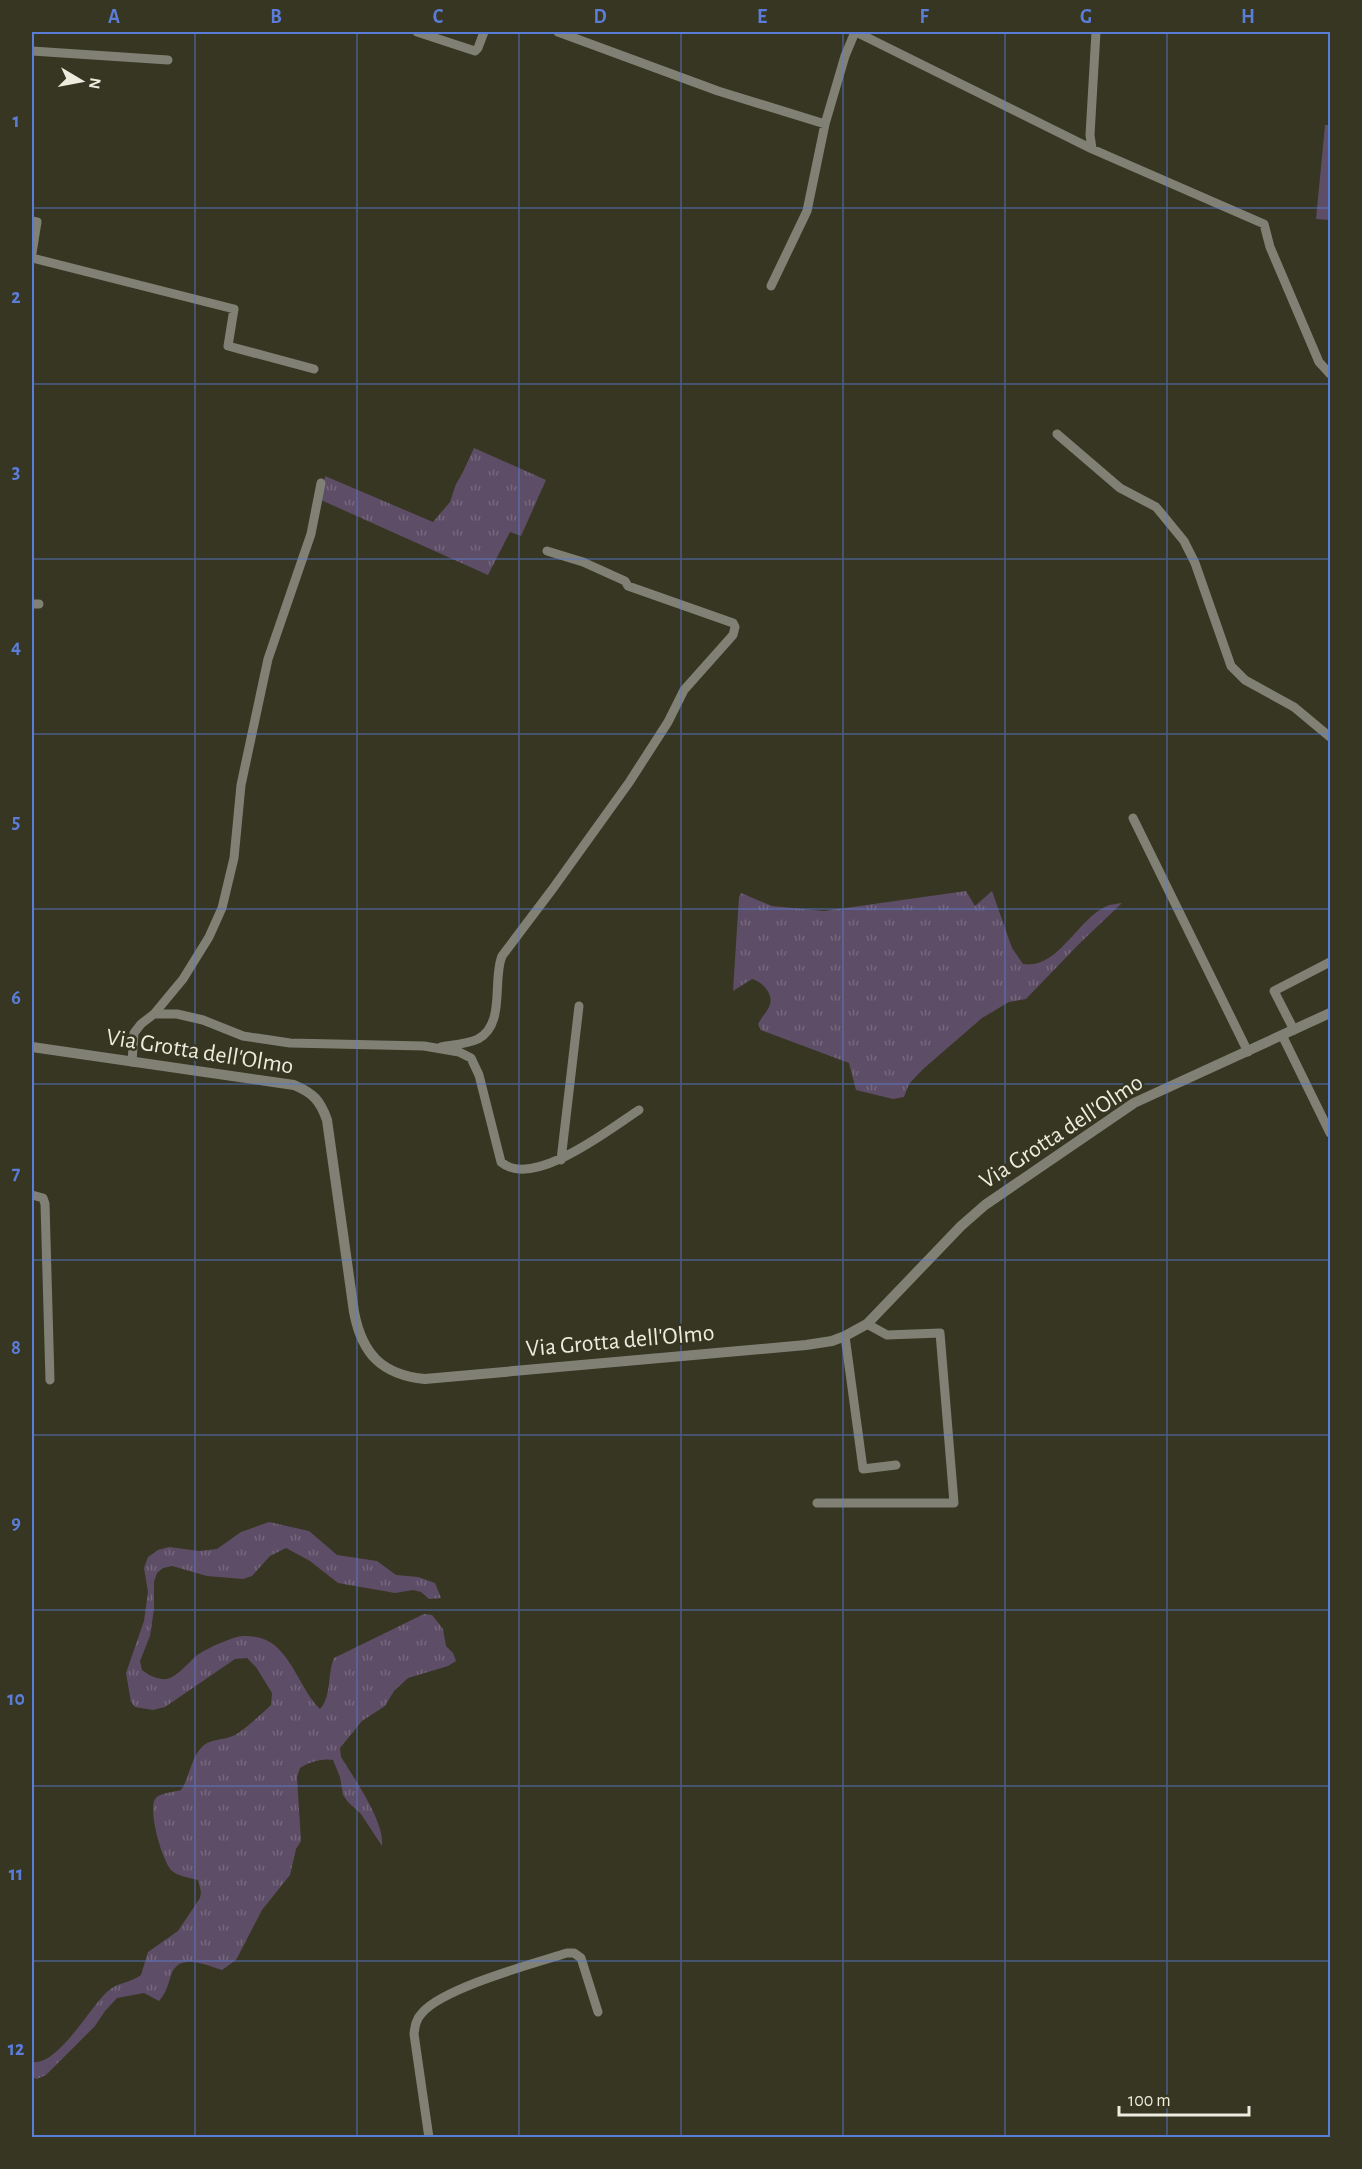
<svg xmlns="http://www.w3.org/2000/svg" width="1362" height="2169" viewBox="0 0 1362 2169" font-family="'Alegreya Sans',sans-serif">
	<style>
		.grass { fill: url(#grass-tufts) }
		.pitch { fill: #5e4d67 }
		.lines { fill: none; stroke-linecap: round; stroke-linejoin: round }
		.minor { stroke: #808075; stroke-width: 9 }
		.tertiary { stroke: #808075; stroke-width: 10 }
		.grid { fill: none; stroke: #5b7dda; stroke-width: 1.5; stroke-opacity: 0.55 }
		.labels { text-anchor: middle; stroke-width: 5; stroke-linejoin: round; paint-order: stroke }
		.street-label { font-size: 24px; fill: #ececdf; stroke: #373622 }
		.neatline { fill: none; stroke: #5b7dda; stroke-width: 2 }
		.grid-label { font-size: 20px; text-anchor: middle; font-weight: bold; fill: #5b7dda }
	</style>
	<defs>
		<pattern id="grass-tufts" width="24" height="20" patternUnits="userSpaceOnUse" patternTransform="scale(1.5)"><rect width="24" height="20" fill="#5e4d67"/><path d="M3 7l-1-3M5 7V3M7 7l1-3M15 17l-1-3M17 17v-4M19 17l1-3" fill="none" stroke="#75677c"/></pattern>
	</defs>
	<rect width="100%" height="100%" fill="#373622"/>
	<path class="grass" d="M 474,448 L 546,480 L 521,536 L 510,532 L 488,575 L 321,500 L 325,476 L 433,522 L 450,502 L 456,484 L 462,474 Z
		M 966,891 L 975,906 L 992,891 L 1012,948 L 1023,964 C 1058,970 1078,918 1107,906 C 1111,904 1117,904 1122,903 L 1079,944 L 1026,999 L 1009,1002 L 982,1018 L 922,1070 L 909,1084 L 904,1097 L 893,1099 L 856,1090 L 849,1063 L 761,1030 L 758,1024 C 761,1018 766,1013 769,1007 C 775,995 763,982 752,979 L 733,991 L 739,897 L 741,893 L 772,906 L 824,911 Z
		M 269,1522 L 309,1531 L 337,1555 L 377,1561 L 396,1575 L 418,1577 L 435,1583 L 441,1598 L 429,1599 L 421,1592 L 413,1590 L 395,1593 L 338,1583 L 310,1561 L 286,1548 L 270,1556 L 252,1576 L 243,1579 L 207,1576 L 172,1566 L 163,1568 L 157,1573 L 154,1582 L 154,1609 L 150,1636 L 140,1661 L 142,1670 C 148,1675 158,1680 167,1679 C 178,1676 188,1663 196,1656 C 203,1650 234,1636 243,1636 C 249,1636 260,1637 266,1640 C 291,1651 301,1691 320,1709 C 332,1696 327,1674 334,1658 L 424,1614 L 432,1615 L 443,1629 L 446,1646 L 453,1653 L 456,1661 L 448,1666 L 408,1678 L 394,1691 L 385,1706 L 362,1721 L 340,1748 L 341,1757 C 354,1778 385,1822 382,1846 L 361,1814 L 348,1802 L 343,1795 L 340,1777 L 333,1760 C 322,1758 309,1762 300,1768 L 297,1777 L 301,1841 L 296,1849 L 290,1875 L 262,1910 L 236,1960 L 222,1970 C 205,1965 179,1952 171,1975 C 168,1985 166,1993 159,2001 L 144,1993 L 117,1998 L 105,2011 L 95,2026 L 46,2075 L 37,2079 L 32,2077 L 32,2062 C 58,2066 89,2008 108,1991 C 118,1982 131,1983 141,1975 L 148,1952 L 178,1931 L 200,1898 L 201,1892 L 198,1880 C 190,1878 178,1876 172,1871 C 162,1861 148,1811 155,1799 C 159,1793 174,1792 181,1790 C 190,1777 190,1760 201,1748 C 210,1738 223,1741 235,1735 C 248,1727 260,1715 271,1705 L 272,1693 L 256,1667 L 247,1658 L 235,1659 L 165,1707 L 153,1710 L 135,1707 L 131,1702 L 126,1673 L 144,1621 L 148,1592 L 144,1568 L 148,1557 L 158,1550 L 169,1547 L 199,1551 L 217,1549 L 241,1532 Z"/>
	<path class="pitch" d="M 1325,125 L 1330,125 L 1330,220 L 1316,219 Z"/>
	<g class="lines">
		<path class="minor" d="M 417,32 L 475,51 L 478,48 L 484,32
			M 558,32 L 718,91 L 825,124
			M 856,32 L 1092,149 L 1264,224 L 1270,247 L 1319,362 L 1330,374
			M 32,51 L 168,60
			M 1092,149 L 1090,135 L 1096,32
			M 32,221 L 37,222 L 32,253
			M 32,258 L 234,309 L 228,346 L 314,369
			M 771,286 L 807,211 L 825,124 L 845,56 L 855,32
			M 1057,434 L 1120,488 L 1156,507 L 1184,541 L 1195,563 L 1231,666 L 1245,680 L 1294,707 L 1330,737
			M 32,604 L 39,604
			M 1133,818 L 1248,1052
			M 154,1014 L 177,1014 L 203,1020 L 243,1036 L 290,1043 L 424,1046 L 459,1052 L 471,1058 L 479,1075 L 501,1162 C 533,1190 611,1128 639,1110
			M 1294,1030 L 1274,991 L 1330,962
			M 1282,1035 L 1330,1133
			M 441,1047 C 452,1045 467,1044 478,1039 C 506,1024 492,980 502,956 L 551,891 L 630,781 L 668,722 L 684,690 L 733,635 L 735,627 L 733,623 L 628,586 L 625,581 L 583,562 L 547,551
			M 132,1062 L 134,1033 L 141,1024 L 154,1014 L 183,979 L 209,937 L 222,908 L 234,858 L 241,785 L 268,659 L 311,534 L 321,483
			M 561,1160 L 579,1006
			M 32,1195 L 43,1198 L 45,1204 L 50,1380
			M 845,1336 L 863,1469 L 896,1465
			M 817,1503 L 954,1503 L 940,1333 L 887,1335 L 867,1324
			M 429,2138 L 414,2034 C 415,2026 416,2019 422,2013 C 443,1988 532,1964 567,1953 L 574,1953 L 581,1958 L 598,2012"/>
		<path class="tertiary" d="M 32,1047 L 294,1085 C 313,1093 320,1100 327,1120 L 354,1312 C 362,1354 382,1375 425,1379 L 806,1345 L 832,1341 L 845,1336 L 867,1324 L 961,1226 L 985,1205 L 1134,1103 L 1330,1013"/>
	</g>
	<path class="grid" d="M 195,32 L 195,2138M 357,32 L 357,2138M 519,32 L 519,2138M 681,32 L 681,2138M 843,32 L 843,2138M 1005,32 L 1005,2138M 1167,32 L 1167,2138M 32,208 L 1330,208M 32,384 L 1330,384M 32,559 L 1330,559M 32,734 L 1330,734M 32,909 L 1330,909M 32,1084 L 1330,1084M 32,1260 L 1330,1260M 32,1435 L 1330,1435M 32,1610 L 1330,1610M 32,1786 L 1330,1786M 32,1961 L 1330,1961"/>
	<g class="labels">
		<g class="street-label">
			<text transform="translate(200 1051) rotate(9)" y="8">Via Grotta dell'Olmo</text>
			<text transform="translate(1061 1131) rotate(-33)" y="8">Via Grotta dell'Olmo</text>
			<text transform="translate(620 1340) rotate(-5)" y="8">Via Grotta dell'Olmo</text>
		</g>
	</g>
	<rect width="1362" height="2169" fill="none" stroke="#373622" stroke-width="66"/>
	<g transform="translate(81 81) rotate(100)" stroke="#373622" stroke-width="4.5" paint-order="stroke">
	<path d="M0-4.5L10 22L0 15L-10 22Z" fill="#ececdf"/>
	<text y="-9" font-size="16" font-weight="bold" text-anchor="middle" fill="#ececdf">N</text>
	</g>
	<path d="M1119 2106v9h130v-9" fill="none" stroke="#ececdf" stroke-width="3"/>
	<text x="1128" y="2106" font-size="18" fill="#ececdf" stroke="#373622" stroke-width="4.5" paint-order="stroke">100 m</text>
	<rect x="33" y="33" width="1296" height="2103" class="neatline"/>
	<g class="grid-label">
		<text x="114" y="23">A</text>
		<text x="276" y="23">B</text>
		<text x="438" y="23">C</text>
		<text x="600" y="23">D</text>
		<text x="762" y="23">E</text>
		<text x="924" y="23">F</text>
		<text x="1086" y="23">G</text>
		<text x="1248" y="23">H</text>
		<text x="16" y="127">1</text>
		<text x="16" y="303">2</text>
		<text x="16" y="478">3</text>
		<text x="16" y="653">4</text>
		<text x="16" y="828">5</text>
		<text x="16" y="1004">6</text>
		<text x="16" y="1179">7</text>
		<text x="16" y="1354">8</text>
		<text x="16" y="1529">9</text>
		<text x="16" y="1705">10</text>
		<text x="16" y="1880">11</text>
		<text x="16" y="2055">12</text>
	</g>
</svg>
